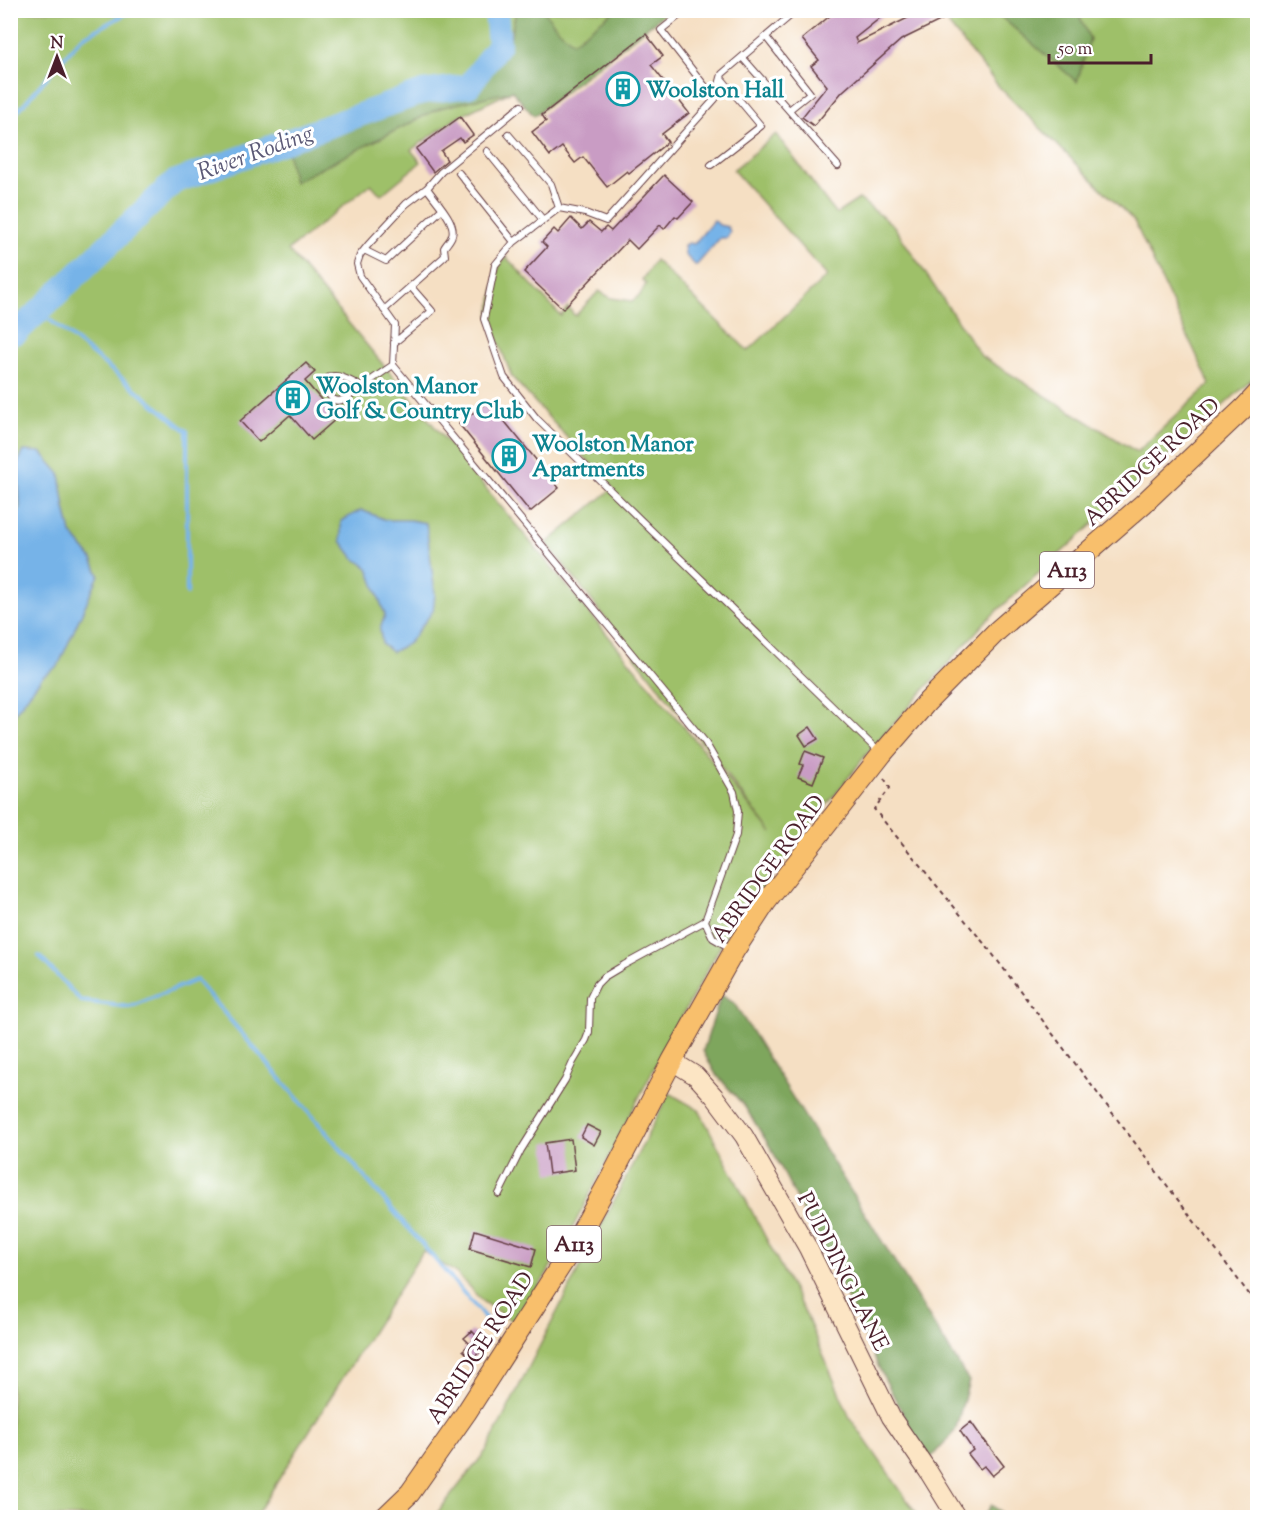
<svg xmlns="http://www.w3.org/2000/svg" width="1268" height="1528" viewBox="0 0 1268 1528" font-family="'Sorts Mill Goudy',serif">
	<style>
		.green { fill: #9ec069; stroke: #74704a; stroke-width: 1.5 }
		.forest { fill: #7ea65d; stroke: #646244; stroke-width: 1.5 }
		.water { fill: #76b3e8; stroke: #60698a; stroke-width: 1.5 }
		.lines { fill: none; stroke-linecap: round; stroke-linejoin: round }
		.stream { stroke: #76b3e8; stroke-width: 4 }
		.river { stroke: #76b3e8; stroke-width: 24 }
		.building { fill: #c99cc4 }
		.lane-casing { stroke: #643c42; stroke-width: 8 }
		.secondary-casing { stroke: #643c42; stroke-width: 20 }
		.primary-casing { stroke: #643c42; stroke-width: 22 }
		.path { stroke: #643c42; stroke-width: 2; stroke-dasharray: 4.5 4.5; stroke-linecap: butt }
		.lane { stroke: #fff; stroke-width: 6 }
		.secondary { stroke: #fce5c4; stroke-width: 18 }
		.primary { stroke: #f8bf6c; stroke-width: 20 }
		.labels { text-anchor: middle; stroke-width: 6; stroke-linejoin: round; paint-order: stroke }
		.shield { fill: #fff; stroke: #80626b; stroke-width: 1.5 }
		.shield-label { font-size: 21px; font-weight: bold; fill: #4a1f2b }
		.culture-label { font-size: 22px; font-weight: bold; fill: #0d838f; stroke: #fff; text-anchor: start }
		.street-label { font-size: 22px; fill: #4a1f2b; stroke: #fff }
		.water-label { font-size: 24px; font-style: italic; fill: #5c5a77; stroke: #fff }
	</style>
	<rect width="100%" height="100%" fill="#fff"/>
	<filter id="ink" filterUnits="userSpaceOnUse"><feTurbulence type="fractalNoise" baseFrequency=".0167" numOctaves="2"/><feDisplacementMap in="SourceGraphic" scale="12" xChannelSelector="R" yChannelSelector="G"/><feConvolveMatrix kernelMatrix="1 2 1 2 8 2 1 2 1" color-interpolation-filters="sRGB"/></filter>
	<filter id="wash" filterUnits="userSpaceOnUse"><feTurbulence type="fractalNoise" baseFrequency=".008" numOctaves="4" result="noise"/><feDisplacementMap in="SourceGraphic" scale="24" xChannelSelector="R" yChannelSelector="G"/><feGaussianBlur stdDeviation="1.35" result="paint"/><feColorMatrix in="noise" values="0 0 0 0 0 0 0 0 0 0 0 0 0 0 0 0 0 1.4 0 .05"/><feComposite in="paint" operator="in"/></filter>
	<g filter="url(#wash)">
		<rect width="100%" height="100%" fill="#f5dfc3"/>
		<path class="green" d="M 963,10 L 1257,11 L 1257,375 L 987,620 L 869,751 L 728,932 L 657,1062 L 567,1239 L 517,1324 L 483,1302 L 457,1274 L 423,1251 L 255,1517 L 11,1517 L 10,11 L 614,11 L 512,91 L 458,117 L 411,150 L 421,162 L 381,195 L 371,184 L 288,250 L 772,833 L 547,543 L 613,488 L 512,377 L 489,317 L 498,268 L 506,257 L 561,316 L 568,307 L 575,316 L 599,291 L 611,298 L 632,301 L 640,295 L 646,284 L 642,280 L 655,260 L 748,351 L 827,276 L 733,170 L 776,134 L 836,214 L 859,199 L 893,225 L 981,356 L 1137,452 L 1210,384 L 1134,221 L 1000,88 L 948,24 Z
			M 669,1093 L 699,1110 L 807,1317 L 850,1418 L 919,1517 L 434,1517 L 486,1451 Z"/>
		<path class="forest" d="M 516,11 L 544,11 L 557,28 L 573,42 L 614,11 L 668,11 L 534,116 L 512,91 L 440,108 L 294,182 L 287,152 L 429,95 L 481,84 L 509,43 Z
			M 994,11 L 1077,11 L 1090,39 L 1077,82 Z
			M 721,995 L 734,1003 L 969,1381 L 955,1431 L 928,1461 L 880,1370 L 855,1315 L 772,1150 L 745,1107 L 715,1073 L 703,1051 Z
			M 991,1505 L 1000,1511 L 1002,1517 L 983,1517 Z"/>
		<path class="water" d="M 714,220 L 719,225 L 728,227 L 730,232 L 727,238 L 720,238 L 696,266 L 685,255 L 684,245 L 689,243 L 694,244 Z
			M 24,451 L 41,452 L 60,474 L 65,508 L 71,533 L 92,559 L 99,575 L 58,666 L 42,677 L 11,718 L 10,611 L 16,594 L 11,570 L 10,527 L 20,509 L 18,462 Z
			M 361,510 L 386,520 L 410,520 L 426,523 L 435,594 L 433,611 L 409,643 L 392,652 L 382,644 L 380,629 L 385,615 L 368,568 L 353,557 L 341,541 L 341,521 Z"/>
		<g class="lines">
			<path class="stream" d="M 10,120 L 81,38 L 133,10
				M 39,311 L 187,431 L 187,593
				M 39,956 L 81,1001 L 130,1007 L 196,980 L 486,1319"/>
			<path class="river" d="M 10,334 L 17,332 L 174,182 L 423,92 L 469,86 L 499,44 L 496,10"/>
		</g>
		<g id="blocks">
			<path class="building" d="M 837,10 L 890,10 L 855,38 L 857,43 L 924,10 L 940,10 L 944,19 L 901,40 L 842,92 L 814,126 L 802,117 L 827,86 L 811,66 L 819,60 L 802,39 Z
				M 646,34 L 663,56 L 651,65 L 689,113 L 662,134 L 668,142 L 629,173 L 627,171 L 607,187 L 583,157 L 575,163 L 562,147 L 550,156 L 532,132 L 546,121 L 542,115 Z
				M 460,117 L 473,135 L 463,142 L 460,138 L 441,151 L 447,160 L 433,172 L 416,149 Z
				M 664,175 L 693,202 L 678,218 L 675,216 L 664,229 L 660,225 L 637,249 L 628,240 L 563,309 L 524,272 L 547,247 L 542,242 L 554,229 L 558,233 L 571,218 L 582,229 L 589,222 L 601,232 L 606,227 L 611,231 Z
				M 306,363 L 315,372 L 305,381 L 337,418 L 312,440 L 290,415 L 259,442 L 240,421 Z
				M 488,401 L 559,488 L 530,512 L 459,424 Z
				M 810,727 L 818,739 L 806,746 L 799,735 Z
				M 805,751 L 823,758 L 813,783 L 798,777 L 803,765 L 800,764 Z
				M 587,1125 L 601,1132 L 594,1145 L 581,1137 Z
				M 571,1139 L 575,1170 L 549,1174 L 545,1143 Z
				M 475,1230 L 536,1249 L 531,1267 L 470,1249 Z
				M 472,1331 L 486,1346 L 472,1359 L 463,1350 L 470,1344 L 464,1338 Z
				M 971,1422 L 985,1442 L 985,1441 L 1004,1466 L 992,1476 L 984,1466 L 980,1469 L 968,1454 L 973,1450 L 960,1431 Z"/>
		</g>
	</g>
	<g filter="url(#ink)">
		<use href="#blocks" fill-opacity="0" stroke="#643c42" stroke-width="1.5"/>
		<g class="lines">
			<g class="lane-casing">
				<path id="lane" d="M 686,10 L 661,30 L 715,99
					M 797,10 L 722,74 L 715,99 L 606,221 L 585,213 L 559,208 L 514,242 L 495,265 L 484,319 L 504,377 L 537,419 L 879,752
					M 766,37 L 810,93 L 789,110
					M 742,57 L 838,166
					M 508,134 L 551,184 L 559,208
					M 487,151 L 543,220
					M 711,165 L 761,126 L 721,78
					M 459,173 L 514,242
					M 427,188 L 441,172 L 521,106
					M 364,250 L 386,261 L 442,209
					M 384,310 L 445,256 L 444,248 C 446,244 451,240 452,235 C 457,222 434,199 427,188 L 406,204 L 368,245 L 360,255 L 357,264 L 360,276 L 395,325 L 393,365 L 705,742 L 734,792 L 738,811 L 736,835 L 705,921 L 624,965 L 604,977 L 597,984 L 590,998 L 589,1032 L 586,1040 L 573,1062 L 565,1080 L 521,1150 L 499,1194
					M 394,343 L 432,311 L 411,287
					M 362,387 C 354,383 330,367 325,383 C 324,388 327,393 330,396 C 333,400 337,402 342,400 C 346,399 351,395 354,392 C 367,383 380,374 393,365
					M 705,921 L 713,938 L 732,949"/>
			</g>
			<g class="secondary-casing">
				<path id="secondary" d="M 672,1061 L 696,1076 L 714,1096 L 744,1136 L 808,1248 L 891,1417 L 928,1471 L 957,1518"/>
			</g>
			<g class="primary-casing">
				<path id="primary" d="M 384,1518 L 410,1493 L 466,1413 L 574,1245 L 613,1174 L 672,1061 L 734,951 L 766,902 L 882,754 L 927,702 L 997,631 L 1143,504 L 1244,408 L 1258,393"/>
			</g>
			<path class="path" d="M 884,778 L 890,788 L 874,809 L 991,952 L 1258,1306"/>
			<use href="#lane" class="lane"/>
			<use href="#secondary" class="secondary"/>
			<use href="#primary" class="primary"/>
		</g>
	</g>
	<defs>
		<g id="building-ring" transform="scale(1.725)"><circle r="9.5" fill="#fff" stroke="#0f9aa8" stroke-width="1.5"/><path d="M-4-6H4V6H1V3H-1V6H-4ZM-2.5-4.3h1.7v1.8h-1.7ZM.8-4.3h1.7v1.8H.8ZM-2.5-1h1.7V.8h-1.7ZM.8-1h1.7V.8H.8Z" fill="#0f9aa8"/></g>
	</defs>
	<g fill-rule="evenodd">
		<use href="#building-ring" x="623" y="89"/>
		<use href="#building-ring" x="293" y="398"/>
		<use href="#building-ring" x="509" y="456"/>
	</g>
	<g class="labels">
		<g class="shield">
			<rect x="1040" y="552" width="54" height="36" rx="4.5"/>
			<rect x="547" y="1226" width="54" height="36" rx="4.5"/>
		</g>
		<g class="shield-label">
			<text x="1067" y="577">A113</text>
			<text x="574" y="1251">A113</text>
		</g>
		<g class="culture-label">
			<text x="646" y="97">Woolston Hall</text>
			<text x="316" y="393">Woolston Manor<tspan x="316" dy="25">Golf &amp; Country Club</tspan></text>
			<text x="532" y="451">Woolston Manor<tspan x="532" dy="25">Apartments</tspan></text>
		</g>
		<g class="street-label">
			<text transform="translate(1151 461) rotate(-43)" y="8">ABRIDGE ROAD</text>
			<text transform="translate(767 868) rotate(-54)" y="8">ABRIDGE ROAD</text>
			<text transform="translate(844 1271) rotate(63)" y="8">PUDDING LANE</text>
			<text transform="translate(479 1347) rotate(-57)" y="8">ABRIDGE ROAD</text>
		</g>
		<g class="water-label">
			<text transform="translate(255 152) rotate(-20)" y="8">River Roding</text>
		</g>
	</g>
	<rect width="1268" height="1528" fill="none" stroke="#fff" stroke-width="36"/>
	<g transform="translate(57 57)" stroke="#ffffff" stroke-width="4.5" paint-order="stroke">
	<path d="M0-4.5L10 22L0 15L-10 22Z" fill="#4a1f2b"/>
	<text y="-9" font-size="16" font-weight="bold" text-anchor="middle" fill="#4a1f2b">N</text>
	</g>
	<path d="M1049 54v9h102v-9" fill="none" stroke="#4a1f2b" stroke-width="3"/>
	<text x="1058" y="54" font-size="18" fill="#4a1f2b" stroke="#ffffff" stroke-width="4.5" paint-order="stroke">50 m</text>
</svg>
